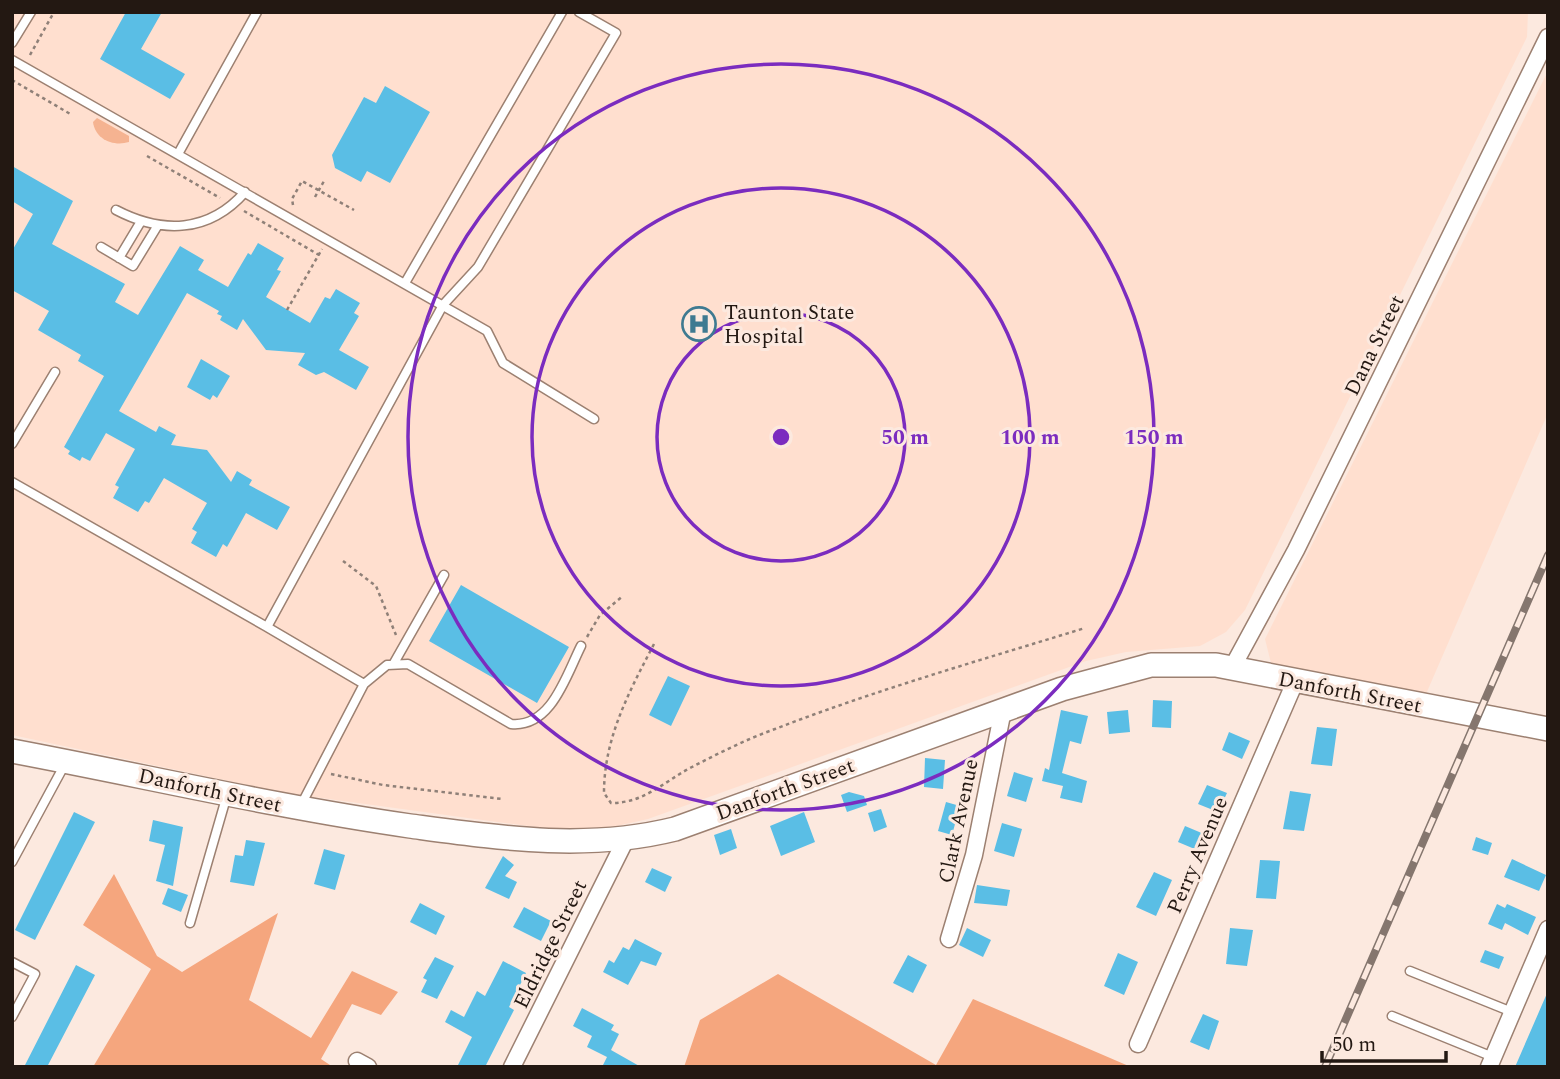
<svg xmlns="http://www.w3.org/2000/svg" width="1560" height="1079" viewBox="0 0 1560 1079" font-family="Spectral,serif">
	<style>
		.built { fill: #ffdfcf }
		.green { fill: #f5b391 }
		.forest { fill: #f5a67e }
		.building { fill: #5abee5 }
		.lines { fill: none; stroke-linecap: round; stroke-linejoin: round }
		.lane-casing { stroke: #9c8071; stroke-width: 11 }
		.street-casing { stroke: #9c8071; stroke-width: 19 }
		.secondary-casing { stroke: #9c8071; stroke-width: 26 }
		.path { stroke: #8f8078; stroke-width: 2.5; stroke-dasharray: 3.5 3.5; stroke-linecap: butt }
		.lane { stroke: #fff; stroke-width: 8 }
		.street { stroke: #fff; stroke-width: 16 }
		.secondary { stroke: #fff; stroke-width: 23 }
		.rail-casing { stroke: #85766e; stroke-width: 8 }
		.rail { stroke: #fce9df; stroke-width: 5; stroke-dasharray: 16; stroke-linecap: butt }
		.ring { fill: none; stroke: #7b2cbf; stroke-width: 3.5 }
		.labels { text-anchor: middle; stroke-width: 6; stroke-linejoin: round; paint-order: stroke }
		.poi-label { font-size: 21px; fill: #231812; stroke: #fce9df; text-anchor: start }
		.street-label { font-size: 21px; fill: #231812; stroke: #fce9df }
		.centre { fill: #7b2cbf; stroke: #fce9df; stroke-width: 3.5 }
		.ring-label { font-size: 21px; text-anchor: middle; font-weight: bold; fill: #7b2cbf; stroke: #fce9df; stroke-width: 6; stroke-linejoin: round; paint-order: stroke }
	</style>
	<rect width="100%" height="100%" fill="#fce9df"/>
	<path class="built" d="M 12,12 L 1528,12 L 1527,37 L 1245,610 L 1226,632 L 1200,646 L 1126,652 L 1086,661 L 648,819 L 599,830 L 564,831 L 285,793 L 12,735 Z
		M 1548,71 L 1548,413 L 1426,694 L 1271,663 L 1265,639 Z"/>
	<path class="green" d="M 97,118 L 129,136 L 129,142 C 113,147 95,139 93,122 Z"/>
	<path class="forest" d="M 114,874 L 157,956 L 182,972 L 278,913 L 249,1000 L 311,1038 L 352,971 L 398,992 L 381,1015 L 352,1004 L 321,1059 L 333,1067 L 93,1067 L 151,969 L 83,925 Z
		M 778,974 L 936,1065 L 973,999 L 1131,1067 L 684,1067 L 700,1020 Z"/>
	<path class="building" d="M 126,12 L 162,12 L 141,49 L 185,74 L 170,99 L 100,59 Z
		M 385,86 L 430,112 L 390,183 L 367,171 L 361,182 L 335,168 L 332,155 L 364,97 L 376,103 Z
		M 12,166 L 73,201 L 52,244 L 125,284 L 115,302 L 138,315 L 180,246 L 204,260 L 198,270 L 228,287 L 248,253 L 251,255 L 258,243 L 284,258 L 277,270 L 281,271 L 266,297 L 310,323 L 325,297 L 330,299 L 336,289 L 360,303 L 354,313 L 359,316 L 339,350 L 369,367 L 356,390 L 324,372 L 316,375 L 298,365 L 305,353 L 266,350 L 243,319 L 237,330 L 220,320 L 222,316 L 217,314 L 219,311 L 187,293 L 119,411 L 156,432 L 159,426 L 176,435 L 171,445 L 207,450 L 231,482 L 237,471 L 252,480 L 249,485 L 290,507 L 277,530 L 246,513 L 227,547 L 223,544 L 216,557 L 191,543 L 197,532 L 192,529 L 207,503 L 164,478 L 149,503 L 145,501 L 138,512 L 113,498 L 119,487 L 115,485 L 135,449 L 106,433 L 90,461 L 82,457 L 80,461 L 68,454 L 70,451 L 64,447 L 104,376 L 78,361 L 81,355 L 38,330 L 49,311 L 12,290 L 12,251 L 33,214 L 12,201 Z
		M 201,359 L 230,376 L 217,398 L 213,395 L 210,400 L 187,387 Z
		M 461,585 L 569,647 L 537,703 L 429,641 Z
		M 668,676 L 690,686 L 671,726 L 649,715 Z
		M 1153,700 L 1172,701 L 1171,728 L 1152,727 Z
		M 1061,710 L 1088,716 L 1081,744 L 1070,741 L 1062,773 L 1087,781 L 1082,803 L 1060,798 L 1063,786 L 1042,781 L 1045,768 L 1049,770 Z
		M 1128,710 L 1130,732 L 1109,734 L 1107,712 Z
		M 1317,727 L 1337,729 L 1332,766 L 1311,764 Z
		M 1229,732 L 1250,741 L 1242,759 L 1222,750 Z
		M 925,758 L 945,760 L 943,789 L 924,787 Z
		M 1014,772 L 1033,778 L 1026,802 L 1007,796 Z
		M 1207,785 L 1227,793 L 1218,812 L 1198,804 Z
		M 1290,791 L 1311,794 L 1304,831 L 1283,829 Z
		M 849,792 L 864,796 L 867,805 L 847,812 L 841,795 Z
		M 946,802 L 960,806 L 952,835 L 938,831 Z
		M 881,809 L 887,827 L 874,832 L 868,813 Z
		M 74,812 L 95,822 L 35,940 L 15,930 Z
		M 804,812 L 815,842 L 781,856 L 770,826 Z
		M 153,820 L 183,827 L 173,886 L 156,881 L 165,845 L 149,841 Z
		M 1002,823 L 1022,829 L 1014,857 L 994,851 Z
		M 1185,826 L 1204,834 L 1197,850 L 1178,842 Z
		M 731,829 L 737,848 L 720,855 L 714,835 Z
		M 1476,837 L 1492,843 L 1488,855 L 1472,850 Z
		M 246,840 L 265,843 L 254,886 L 230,882 L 235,855 L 243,856 Z
		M 324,849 L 345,855 L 335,890 L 314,884 Z
		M 503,856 L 514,865 L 505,876 L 517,882 L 509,899 L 485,888 Z
		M 1512,859 L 1546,875 L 1539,891 L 1504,877 Z
		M 1260,860 L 1280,861 L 1276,899 L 1256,898 Z
		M 652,868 L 672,877 L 665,892 L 645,882 Z
		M 1154,872 L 1172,880 L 1156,916 L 1136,907 Z
		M 977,885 L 1010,890 L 1007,906 L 974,903 Z
		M 168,888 L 188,895 L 181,912 L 162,904 Z
		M 420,903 L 445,916 L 436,935 L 410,922 Z
		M 1497,904 L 1505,908 L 1507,904 L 1536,917 L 1528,935 L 1505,923 L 1502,930 L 1488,924 Z
		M 524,907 L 551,921 L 541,941 L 513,927 Z
		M 967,928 L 991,940 L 983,957 L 959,945 Z
		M 1230,928 L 1253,930 L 1247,966 L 1226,964 Z
		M 635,939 L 662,953 L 656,966 L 641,961 L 628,985 L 603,972 L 609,960 L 614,963 L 623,947 L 629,950 Z
		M 1485,950 L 1504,957 L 1499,969 L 1480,962 Z
		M 1118,953 L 1138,962 L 1124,995 L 1104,986 Z
		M 908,955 L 927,965 L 913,993 L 893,983 Z
		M 435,957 L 454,966 L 437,999 L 421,992 L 427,980 L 423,978 Z
		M 503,961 L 526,973 L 509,1007 L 514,1010 L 485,1067 L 457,1067 L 472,1037 L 445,1022 L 451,1010 L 464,1017 L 477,991 L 485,996 Z
		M 76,965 L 95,975 L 47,1067 L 24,1067 Z
		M 1548,991 L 1548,1067 L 1515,1067 Z
		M 582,1008 L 614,1025 L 611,1030 L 619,1034 L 611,1050 L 641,1067 L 602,1067 L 607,1057 L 587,1047 L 592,1036 L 573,1026 Z
		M 1203,1014 L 1219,1021 L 1209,1050 L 1190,1042 Z"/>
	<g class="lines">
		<g class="lane-casing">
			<path id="lane" d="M 12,43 L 31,12
				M 12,60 L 487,331 L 503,363 L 594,419
				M 178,154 L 257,12
				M 116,210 C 162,234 209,233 245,192
				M 101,247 L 133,266 L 158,225
				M 119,258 L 140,223
				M 405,283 L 562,12
				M 12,444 L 55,372
				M 12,482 L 267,627
				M 394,663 L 444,575
				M 364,684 L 387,665 L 408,664 L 511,724 C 551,728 566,676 581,646
				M 300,807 L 364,684 L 267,627 L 443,305 L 478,267 L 616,33 L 579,12
				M 12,862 L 65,764
				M 190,923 L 227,795
				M 12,962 L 35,974 L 12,1017
				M 1410,971 L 1512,1012
				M 1392,1016 L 1493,1057"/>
		</g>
		<g class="street-casing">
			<path id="street" d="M 1232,668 L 1296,550 L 1548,37
				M 949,939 L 974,855 L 1003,710
				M 1138,1044 L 1295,682
				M 357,1061 L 368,1067
				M 512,1067 L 626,839
				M 1489,1067 L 1548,929"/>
		</g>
		<g class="secondary-casing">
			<path id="secondary" d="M 12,751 C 145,776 277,807 410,826 C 500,838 586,851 675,829 L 1062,689 L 1151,665 L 1216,665 L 1548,729"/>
		</g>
		<path class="path" d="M 30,55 L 54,12
			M 12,80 L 72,115
			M 147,156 L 220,198
			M 315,197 L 324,181
			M 293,205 L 292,199 L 302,181 L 354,210
			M 244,211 L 319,255
			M 287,310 L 322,249
			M 343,561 L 376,586 L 396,635
			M 587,637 L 600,615 L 623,596
			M 654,644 C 629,692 604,738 604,793 L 611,803 C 645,803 663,782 692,767 C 719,753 747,739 775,729 C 876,690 981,660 1085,628
			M 331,774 L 383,785 L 502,799"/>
		<use href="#lane" class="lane"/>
		<use href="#street" class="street"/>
		<use href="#secondary" class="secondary"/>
		<g class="rail-casing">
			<path id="rail" d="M 1325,1067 L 1548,555"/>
		</g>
		<use href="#rail" class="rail"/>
	</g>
	<g class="ring">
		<circle cx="781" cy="437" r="124"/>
		<circle cx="781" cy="437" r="249"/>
		<circle cx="781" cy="437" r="373"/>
	</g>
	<defs>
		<g id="hospital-ring" transform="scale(1.75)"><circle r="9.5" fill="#fce9df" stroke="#3e7a91" stroke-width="1.5"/><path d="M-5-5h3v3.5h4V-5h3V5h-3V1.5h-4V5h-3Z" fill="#3e7a91"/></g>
	</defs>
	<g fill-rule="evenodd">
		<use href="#hospital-ring" x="699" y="324"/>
	</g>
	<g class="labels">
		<g class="poi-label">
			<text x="724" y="319">Taunton State<tspan x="724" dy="24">Hospital</tspan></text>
		</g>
		<g class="street-label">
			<text transform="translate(1374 345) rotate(-64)" y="7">Dana Street</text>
			<text transform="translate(1350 692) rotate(11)" y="7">Danforth Street</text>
			<text transform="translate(785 789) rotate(-20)" y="7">Danforth Street</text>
			<text transform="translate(210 790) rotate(12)" y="7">Danforth Street</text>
			<text transform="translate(958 821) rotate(-78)" y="7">Clark Avenue</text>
			<text transform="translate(1197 855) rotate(-67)" y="7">Perry Avenue</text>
			<text transform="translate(550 944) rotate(-64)" y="7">Eldridge Street</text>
		</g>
	</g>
	<circle cx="781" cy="437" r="10" class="centre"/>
	<g class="ring-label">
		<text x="905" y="444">50 m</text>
		<text x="1030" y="444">100 m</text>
		<text x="1154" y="444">150 m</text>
	</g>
	<rect width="1560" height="1079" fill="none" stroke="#231812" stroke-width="28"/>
	<path d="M1322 1051v10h124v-10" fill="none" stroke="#231812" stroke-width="3.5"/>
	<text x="1332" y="1051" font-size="21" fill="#231812" stroke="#fce9df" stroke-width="5" paint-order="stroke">50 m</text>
</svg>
